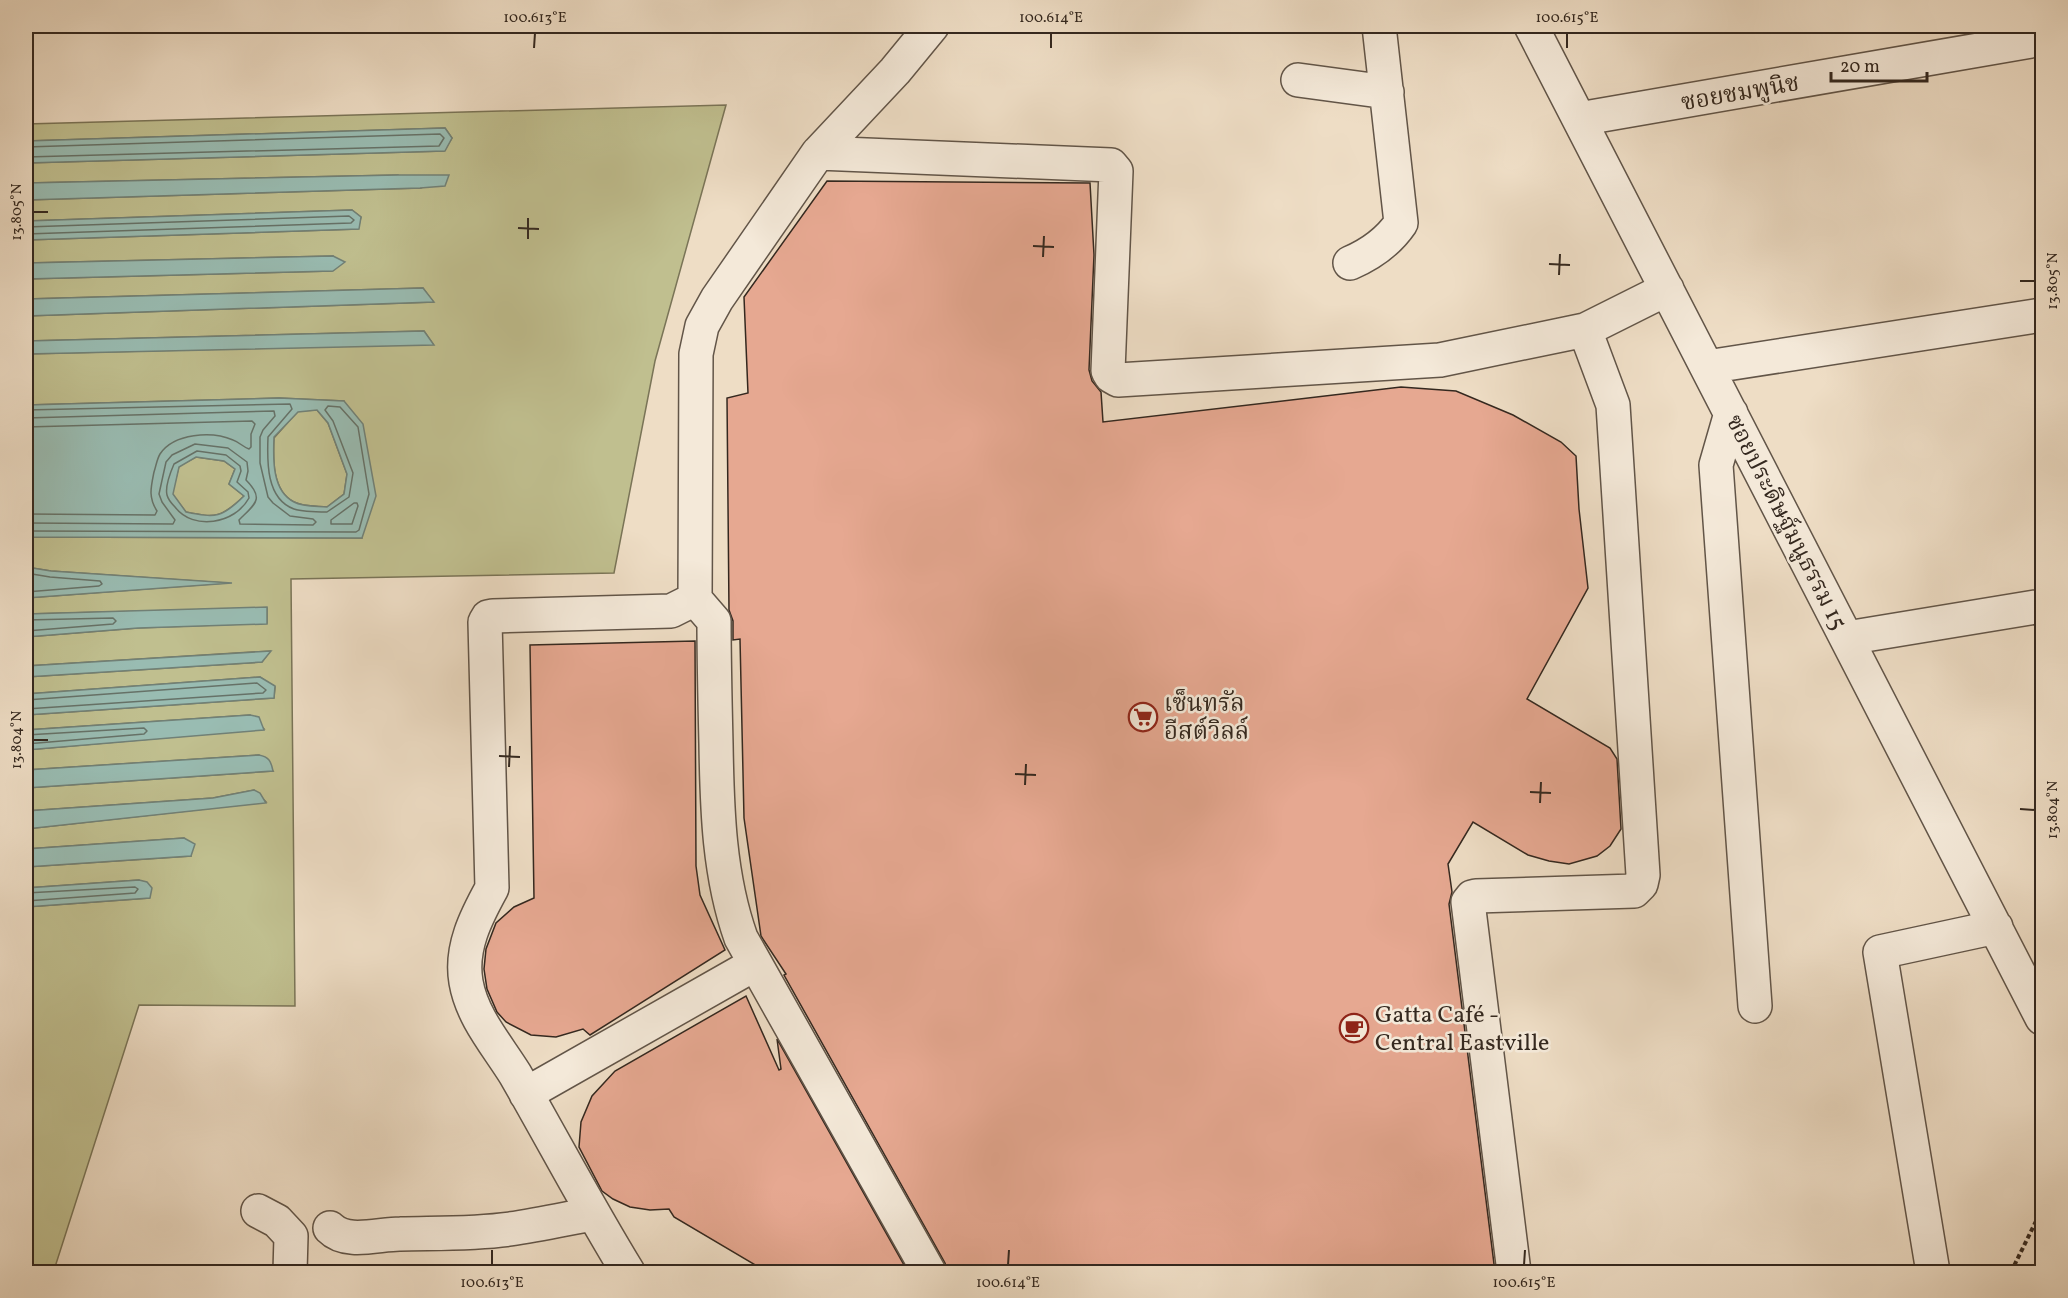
<svg xmlns="http://www.w3.org/2000/svg" width="2068" height="1298" viewBox="0 0 2068 1298" font-family="Vollkorn,'Noto Serif Thai',serif">
	<style>
		.green { fill: #c0bf8f; stroke: #7a7457; stroke-width: 1.5 }
		.water { fill: #99bcb2; stroke: #718177; stroke-width: 1.5; fill-rule: evenodd }
		.lines { fill: none; stroke-linecap: round; stroke-linejoin: round }
		.shore { stroke: #667268; stroke-width: 1.5 }
		.building { fill: #e6a891; stroke: #34281f; stroke-width: 1.5 }
		.minor-casing { stroke: #625548; stroke-width: 36 }
		.path { stroke: #34281f; stroke-width: 4; stroke-dasharray: 4.5 3; stroke-linecap: butt }
		.minor { stroke: #f4e9d9; stroke-width: 33 }
		.ticks { fill: none; stroke: #34281f; stroke-width: 2 }
		.labels { text-anchor: middle; stroke-width: 5; stroke-linejoin: round; paint-order: stroke }
		.street-label { font-size: 24px; fill: #34281f; stroke: #f4e9d9 }
		.poi-label { font-size: 24px; fill: #34281f; stroke: #f4e9d9; text-anchor: start }
		.neatline { fill: none; stroke: #34281f; stroke-width: 2 }
		.ticks-label { font-size: 15px; text-anchor: middle; fill: #34281f }
	</style>
	<rect width="100%" height="100%" fill="#eeddc5"/>
	<filter id="stains"><feTurbulence type="fractalNoise" baseFrequency=".00333" numOctaves="4"/><feColorMatrix values="0 0 0 0 .2 0 0 0 0 .09 0 0 0 0 .02 0 0 0 .5 -.17"/></filter>
	<radialGradient id="worn" r=".72"><stop offset=".6" stop-color="#630" stop-opacity="0"/><stop offset="1" stop-color="#630" stop-opacity=".3"/></radialGradient>
	<path class="green" d="M 726,105 L 655,361 L 614,573 L 291,579 L 295,1006 L 139,1005 L 55,1267 L 26,1267 L 26,907 L 149,898 L 139,880 L 26,888 L 26,867 L 191,856 L 184,838 L 26,849 L 26,829 L 266,802 L 254,790 L 213,798 L 26,811 L 26,788 L 273,771 L 259,755 L 26,770 L 26,750 L 264,729 L 250,715 L 26,730 L 26,715 L 274,698 L 275,687 L 260,677 L 26,694 L 26,677 L 262,662 L 270,651 L 26,666 L 26,637 L 138,628 L 267,623 L 267,608 L 26,614 L 26,598 L 226,583 L 51,571 L 26,567 L 26,537 L 362,538 L 344,401 L 279,398 L 26,405 L 26,354 L 433,344 L 424,331 L 26,341 L 26,316 L 433,302 L 423,288 L 26,299 L 26,279 L 332,271 L 333,256 L 26,263 L 26,240 L 358,229 L 361,217 L 352,210 L 26,221 L 26,200 L 420,188 L 398,175 L 26,183 L 26,163 L 444,151 L 452,138 L 445,128 L 26,141 L 26,124 Z
		M 317,410 L 328,423 L 347,474 L 344,494 L 327,507 C 318,506 303,507 294,502 C 272,491 273,459 274,438 L 298,411 Z
		M 196,457 L 224,461 L 235,469 L 229,484 L 244,496 C 221,518 216,518 186,512 L 172,494 L 179,466 Z"/>
	<path class="water" d="M 445,128 L 452,138 L 445,151 L 26,163 L 26,141 Z
		M 398,175 L 449,175 L 445,186 L 420,188 L 26,200 L 26,183 Z
		M 352,210 L 361,217 L 359,229 L 26,240 L 26,221 Z
		M 333,256 L 345,262 L 333,271 L 26,279 L 26,263 Z
		M 423,288 L 434,302 L 26,316 L 26,299 Z
		M 424,331 L 434,345 L 26,354 L 26,341 Z
		M 279,398 L 344,401 L 363,424 L 376,496 L 362,538 L 26,537 L 26,405 ZM 317,410 L 328,423 L 347,474 L 344,494 L 327,507 C 318,506 303,507 294,502 C 272,491 273,459 274,437 L 298,412 ZM 196,457 L 224,461 L 235,469 L 229,484 L 244,496 C 222,518 216,518 186,512 L 173,494 L 179,467 Z
		M 26,567 L 51,571 L 232,583 L 26,598 Z
		M 267,607 L 267,624 L 138,628 L 26,637 L 26,614 Z
		M 271,651 L 262,662 L 26,677 L 26,666 Z
		M 260,677 L 275,686 L 274,698 L 26,715 L 26,694 Z
		M 250,715 L 259,717 L 264,730 L 26,750 L 26,730 Z
		M 259,755 C 269,757 271,761 273,771 L 26,788 L 26,770 Z
		M 254,790 L 260,793 L 266,803 L 26,829 L 26,811 L 213,798 Z
		M 184,838 L 195,844 L 191,856 L 26,867 L 26,849 Z
		M 139,880 L 147,882 L 152,888 L 150,898 L 26,907 L 26,888 Z"/>
	<g class="lines">
		<path class="shore" d="M 26,147 L 440,134 L 444,138 L 439,146 L 26,157
			M 26,227 L 349,216 L 354,220 L 351,223 L 26,234
			M 26,410 L 290,404 L 292,409 L 268,437 C 267,461 266,499 294,509 C 303,512 317,512 327,512 L 349,497 L 353,473 L 333,421 L 325,410 L 328,406 L 340,407 L 358,427 L 369,494 L 359,530 L 356,532 L 26,531
			M 26,418 L 274,411 L 275,416 L 263,430 L 260,437 L 260,463 L 268,497 L 273,503 L 290,516 L 313,519 L 316,522 L 313,525 L 240,524 L 239,520 C 255,504 265,499 246,480 L 248,471 L 247,462 L 228,448 L 195,444 L 172,455 L 166,462 L 159,494 L 162,502 L 175,520 L 173,524 L 26,523
			M 26,427 L 252,421 L 255,424 L 251,434 L 251,447 L 249,449 C 243,447 239,442 233,440 C 212,431 174,433 160,454 C 157,459 156,466 154,472 C 151,487 148,497 157,511 L 155,515 L 26,514
			M 197,451 L 226,455 L 240,466 L 241,471 L 237,482 L 248,492 L 249,498 C 235,524 193,531 175,507 C 172,504 168,499 167,495 C 165,487 171,471 174,464 Z
			M 354,503 L 357,503 L 358,506 L 352,524 L 331,524 L 331,520 Z
			M 26,573 L 50,577 L 100,581 L 102,584 L 99,586 L 26,592
			M 26,620 L 113,618 L 116,621 L 113,624 L 26,631
			M 26,700 L 257,683 L 266,690 L 263,693 L 26,709
			M 26,735 L 144,728 L 147,731 L 144,734 L 26,744
			M 26,893 L 135,887 L 138,889 L 135,893 L 26,901"/>
	</g>
	<path class="building" d="M 827,181 L 1090,183 L 1094,255 L 1089,370 L 1092,381 L 1101,392 L 1103,422 L 1401,387 L 1456,391 L 1513,415 L 1561,442 L 1576,456 L 1579,509 L 1588,588 L 1527,699 L 1610,748 L 1617,759 L 1621,829 L 1610,846 L 1597,856 L 1569,864 L 1549,861 L 1528,855 L 1473,822 L 1448,864 L 1452,892 L 1449,904 L 1495,1272 L 948,1272 L 945,1263 L 784,975 L 786,974 L 761,936 L 744,818 L 740,639 L 733,640 L 733,621 L 729,610 L 727,398 L 748,393 L 744,297 Z
		M 695,641 L 696,866 L 700,895 L 725,950 L 590,1035 L 583,1029 L 556,1037 L 531,1035 L 506,1022 L 497,1012 L 487,989 L 484,969 L 486,949 L 496,923 L 514,907 L 534,898 L 530,645 Z
		M 746,996 L 779,1070 L 781,1069 L 777,1039 L 908,1272 L 767,1272 L 674,1217 L 669,1209 L 650,1210 L 630,1207 L 613,1199 L 602,1191 L 579,1147 L 581,1122 L 592,1096 L 615,1071 Z"/>
	<g class="lines">
		<g class="minor-casing">
			<path id="minor" d="M 1531,26 L 2042,1018
				M 1298,80 L 1387,92
				M 1579,119 L 2042,39
				M 818,153 L 895,71 L 932,26
				M 1350,263 C 1371,254 1388,242 1401,223 L 1379,26
				M 1707,367 L 2042,315
				M 1731,413 L 1716,465 L 1755,1006
				M 695,599 L 714,621 C 714,662 715,703 716,744 C 717,810 719,876 741,938 L 929,1272
				M 1847,638 L 2042,606
				M 526,1094 L 755,964
				M 258,1211 L 277,1221 L 291,1236 L 290,1272
				M 330,1228 C 347,1245 378,1234 400,1234 C 437,1233 473,1234 510,1229 C 538,1225 565,1219 592,1214
				M 628,1272 C 588,1207 553,1140 515,1074 C 497,1045 472,1017 466,982 C 460,948 476,917 492,888 L 485,622 L 488,617 L 493,616 L 671,611 L 695,599 L 696,354 L 702,326 L 717,299 L 818,153 L 1111,165 L 1116,171 L 1108,371 L 1111,376 L 1118,380 L 1440,360 L 1585,330 L 1667,289
				M 1514,1272 L 1468,902 L 1472,897 L 1476,896 L 1634,891 L 1641,884 L 1643,875 L 1613,405 L 1585,330
				M 1933,1272 L 1880,952 L 1996,927"/>
		</g>
		<path class="path" d="M 2011,1272 L 2042,1209"/>
		<use href="#minor" class="minor"/>
	</g>
	<path class="ticks" d="M 534,48 L 535,33M 1051,48 L 1051,33M 1567,48 L 1567,33M 33,212 L 48,212M 518,228 L 539,229M 528,239 L 528,218M 1033,246 L 1054,247M 1043,257 L 1044,236M 1549,264 L 1570,265M 1559,275 L 1560,254M 2020,281 L 2035,281M 33,740 L 48,740M 499,756 L 520,757M 509,767 L 510,746M 1015,774 L 1036,775M 1025,785 L 1026,764M 1530,792 L 1551,793M 1540,803 L 1541,782M 2020,809 L 2035,810M 492,1265 L 492,1250M 1008,1265 L 1009,1250M 1524,1265 L 1525,1250"/>
	<defs>
		<g id="supermarket-ring" transform="scale(1.5)"><circle r="9.5" fill="#f4e9d9" stroke="#8f2418" stroke-width="1.5"/><path d="M-6-5.5h2.5l.6 2H6L4.5 2H-2.5L-4.4-4H-6ZM-1.5 3.2a1.3 1.3 0 1 0 .1 0ZM3 3.2a1.3 1.3 0 1 0 .1 0Z" fill="#8f2418"/></g>
		<g id="cafe-ring" transform="scale(1.5)"><circle r="9.5" fill="#f4e9d9" stroke="#8f2418" stroke-width="1.5"/><path d="M-5.5-4.5H6V0H3Q3 3.5 0 3.5H-2.5Q-5.5 3.5-5.5 0ZM3-3.2v2h1.7v-2ZM-6 4.5H4V6H-6Z" fill="#8f2418"/></g>
	</defs>
	<g fill-rule="evenodd">
		<use href="#supermarket-ring" x="1143" y="717"/>
		<use href="#cafe-ring" x="1354" y="1028"/>
	</g>
	<g class="labels">
		<g class="street-label">
			<text transform="translate(1740 92) rotate(-10)" y="8">ซอยชมพูนิช</text>
			<text transform="translate(1787 522) rotate(63)" y="8">ซอยประดิษฐ์มนูธรรม 15</text>
		</g>
		<g class="poi-label">
			<text x="1164" y="711">เซ็นทรัล<tspan x="1164" dy="28">อีสต์วิลล์</tspan></text>
			<text x="1375" y="1022">Gatta Café -<tspan x="1375" dy="28">Central Eastville</tspan></text>
		</g>
	</g>
	<rect width="2068" height="1298" fill="none" stroke="#eeddc5" stroke-width="66"/>
	<path d="M1831 72v9h96v-9" fill="none" stroke="#34281f" stroke-width="3"/>
	<text x="1840" y="72" font-size="18" fill="#34281f" stroke="#f4e9d9" stroke-width="4.5" paint-order="stroke">20 m</text>
	<rect x="33" y="33" width="2002" height="1232" class="neatline"/>
	<g class="ticks-label">
		<text x="535" y="22">100.613°E</text>
		<text x="1051" y="22">100.614°E</text>
		<text x="1567" y="22">100.615°E</text>
		<text transform="translate(16 212) rotate(-90)" y="5">13.805°N</text>
		<text transform="translate(2052 281) rotate(-90)" y="5">13.805°N</text>
		<text transform="translate(16 740) rotate(-90)" y="5">13.804°N</text>
		<text transform="translate(2052 810) rotate(-90)" y="5">13.804°N</text>
		<text x="492" y="1287">100.613°E</text>
		<text x="1008" y="1287">100.614°E</text>
		<text x="1524" y="1287">100.615°E</text>
	</g>
	<rect width="100%" height="100%" filter="url(#stains)"/>
	<rect width="100%" height="100%" fill="url(#worn)"/>
</svg>
